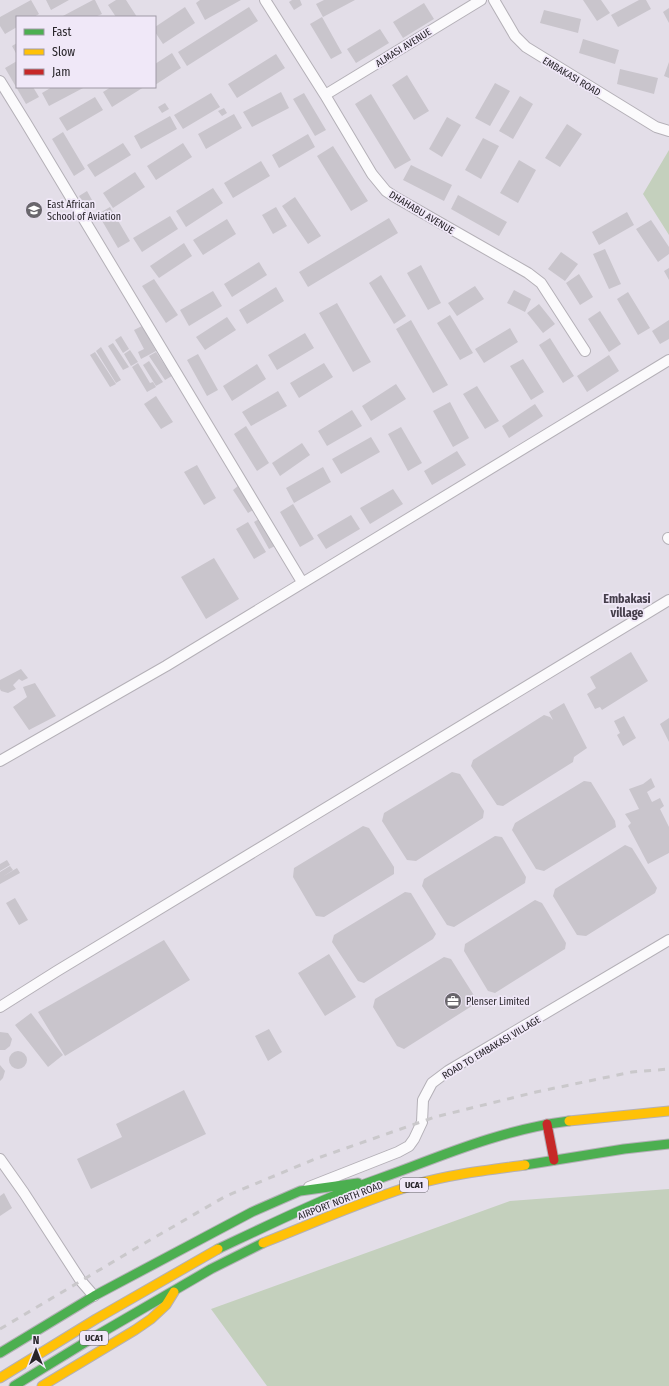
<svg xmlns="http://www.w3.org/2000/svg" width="669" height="1386" viewBox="0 0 669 1386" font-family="'Fira Sans Condensed',sans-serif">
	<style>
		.green { fill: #c4d0bd }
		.building { fill: #c9c5cc }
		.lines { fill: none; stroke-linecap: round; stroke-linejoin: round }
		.street-casing { stroke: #b4b0b7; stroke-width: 12 }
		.fast-casing { stroke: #b4b0b7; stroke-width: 11 }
		.slow-casing { stroke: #b4b0b7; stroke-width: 11 }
		.jam-casing { stroke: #b4b0b7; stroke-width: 11 }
		.street { stroke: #fbfafc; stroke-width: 10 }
		.fast { stroke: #4caf50; stroke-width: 9 }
		.slow { stroke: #ffc107; stroke-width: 9 }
		.jam { stroke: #c62828; stroke-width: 9 }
		.rail { stroke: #cac8cb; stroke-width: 3; stroke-dasharray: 7 7; stroke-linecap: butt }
		.labels { text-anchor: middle; stroke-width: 3.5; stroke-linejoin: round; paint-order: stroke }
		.shield { fill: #f0e8f8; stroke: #646068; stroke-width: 1 }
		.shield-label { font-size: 9px; font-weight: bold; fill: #28252a }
		.street-label { font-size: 10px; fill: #28252a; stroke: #f0e8f8 }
		.poi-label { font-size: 10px; fill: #28252a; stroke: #f0e8f8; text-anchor: start }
		.quarter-label { font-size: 12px; font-weight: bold; fill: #453e4b; stroke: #f0e8f8 }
	</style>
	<rect width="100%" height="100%" fill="#e3dee8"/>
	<path class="green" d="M 669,150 L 669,235 L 643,194 Z
		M 669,1189 L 669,1386 L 267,1386 L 211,1309 L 510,1201 Z"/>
	<path class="building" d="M 31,0 L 39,14 L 34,17 L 17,17 L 17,27 L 5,34 L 0,26 L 0,17 Z
		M 46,0 L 69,0 L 51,10 Z
		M 93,0 L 95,0 L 102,14 L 95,17 L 61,17 Z
		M 116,0 L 126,0 L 137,17 L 116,17 L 108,5 Z
		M 200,0 L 241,0 L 205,20 L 196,3 Z
		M 292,0 L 300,0 L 302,5 L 294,10 L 289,2 Z
		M 324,0 L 355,0 L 323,17 L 316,4 Z
		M 583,0 L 601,0 L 610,13 L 597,21 Z
		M 639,0 L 646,0 L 651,9 L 618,27 L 611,15 Z
		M 424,3 L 434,19 L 403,38 L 393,22 Z
		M 185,7 L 195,23 L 163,44 L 155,32 L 155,27 Z
		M 249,7 L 258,21 L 187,66 L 178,52 Z
		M 669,8 L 669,23 L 663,12 Z
		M 544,10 L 581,19 L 578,33 L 540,23 Z
		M 322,17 L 342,53 L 331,59 L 310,24 Z
		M 380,29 L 389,43 L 356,63 L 347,49 Z
		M 583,39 L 619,50 L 615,64 L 579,53 Z
		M 17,43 L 17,55 L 12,46 Z
		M 172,53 L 181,68 L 155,85 L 155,64 Z
		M 276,54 L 285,68 L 237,98 L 228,84 Z
		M 17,61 L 17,87 L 33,87 L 39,97 L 26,104 L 5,68 Z
		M 669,62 L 669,78 L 664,76 Z
		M 620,69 L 658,78 L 654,94 L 617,84 Z
		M 407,75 L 429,111 L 414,120 L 392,85 Z
		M 495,83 L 510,91 L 490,126 L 475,118 Z
		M 52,87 L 85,87 L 49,106 L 42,93 Z
		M 111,87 L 144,87 L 112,107 L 103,92 Z
		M 281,92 L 289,108 L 252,127 L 243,112 Z
		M 211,93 L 220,107 L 183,129 L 174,115 Z
		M 304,93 L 326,130 L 315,136 L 293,99 Z
		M 371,94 L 411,160 L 395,169 L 355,104 Z
		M 520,96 L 533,104 L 513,139 L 499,131 Z
		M 95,97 L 103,110 L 67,131 L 59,118 Z
		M 165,103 L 169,109 L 162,113 L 158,107 Z
		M 224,108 L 227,113 L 222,116 L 218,111 Z
		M 234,114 L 242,128 L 206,149 L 198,134 Z
		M 170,116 L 177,129 L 141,149 L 134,136 Z
		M 447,117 L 461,125 L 442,157 L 429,149 Z
		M 567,124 L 582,134 L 560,167 L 545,158 Z
		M 63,132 L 85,169 L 74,176 L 52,139 Z
		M 308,134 L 315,147 L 279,168 L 272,155 Z
		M 483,138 L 499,146 L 481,179 L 465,170 Z
		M 123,143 L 131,155 L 95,177 L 87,165 Z
		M 183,143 L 192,157 L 156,180 L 147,166 Z
		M 333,146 L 368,201 L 351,211 L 317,156 Z
		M 519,160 L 536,170 L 518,203 L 500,193 Z
		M 261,161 L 270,176 L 233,198 L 224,183 Z
		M 411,165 L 452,185 L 444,201 L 403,180 Z
		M 135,172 L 145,187 L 113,208 L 103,193 Z
		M 213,188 L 223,203 L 186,227 L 176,211 Z
		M 87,191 L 92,200 L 85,205 L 79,196 Z
		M 458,195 L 507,222 L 499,236 L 451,209 Z
		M 295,197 L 321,236 L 308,244 L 282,206 Z
		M 110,207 L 130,241 L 118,248 L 98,214 Z
		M 276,207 L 287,226 L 273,234 L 262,215 Z
		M 627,212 L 634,225 L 599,245 L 592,232 Z
		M 170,216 L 178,229 L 142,252 L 133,238 Z
		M 389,218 L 398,233 L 308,287 L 299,272 Z
		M 227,219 L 236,234 L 203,255 L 193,240 Z
		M 651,220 L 669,247 L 669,254 L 658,262 L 636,229 Z
		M 184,243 L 192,256 L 159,278 L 150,266 Z
		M 605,249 L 621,284 L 609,289 L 593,254 Z
		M 561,252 L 578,264 L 565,281 L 548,269 Z
		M 259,262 L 267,275 L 232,297 L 224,284 Z
		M 421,265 L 441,303 L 428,310 L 407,273 Z
		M 669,268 L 669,280 L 664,271 Z
		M 579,274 L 593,297 L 580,305 L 566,283 Z
		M 381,275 L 406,316 L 394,324 L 369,283 Z
		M 154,279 L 178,315 L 166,323 L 142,286 Z
		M 475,286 L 484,299 L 457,316 L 448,303 Z
		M 276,287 L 284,301 L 247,324 L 239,310 Z
		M 514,290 L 531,299 L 525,312 L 507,303 Z
		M 213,291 L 222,306 L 189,326 L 180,310 Z
		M 628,292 L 650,328 L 638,335 L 617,299 Z
		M 337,303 L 371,362 L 353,372 L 319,313 Z
		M 539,304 L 555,324 L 543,333 L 527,313 Z
		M 600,311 L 621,344 L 609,352 L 588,319 Z
		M 450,315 L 473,353 L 460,360 L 437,323 Z
		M 227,317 L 236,330 L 205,350 L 196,337 Z
		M 411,320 L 448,385 L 433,393 L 396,329 Z
		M 669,320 L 669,339 L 660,344 L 652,331 Z
		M 142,326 L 156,351 L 141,359 L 138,352 L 144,349 L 134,330 Z
		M 510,328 L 518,342 L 484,363 L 475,349 Z
		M 305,333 L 314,348 L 277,370 L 268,355 Z
		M 121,336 L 129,349 L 123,353 L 115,340 Z
		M 550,338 L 574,376 L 563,383 L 539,345 Z
		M 113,343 L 129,367 L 123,370 L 108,346 Z
		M 101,347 L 121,380 L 116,383 L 96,351 Z
		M 130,350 L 138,362 L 131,366 L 124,354 Z
		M 95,352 L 116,384 L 110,387 L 90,355 Z
		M 156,352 L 172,376 L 165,380 L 149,356 Z
		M 198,354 L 218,390 L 207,396 L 187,360 Z
		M 609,355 L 619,371 L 587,392 L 577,376 Z
		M 523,359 L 544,392 L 531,400 L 510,366 Z
		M 149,361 L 163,382 L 156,386 L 143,365 Z
		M 138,363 L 150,383 L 153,382 L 156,387 L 147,392 L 132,367 Z
		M 324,363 L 333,377 L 299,398 L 290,383 Z
		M 257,364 L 266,379 L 232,401 L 223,386 Z
		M 396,384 L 406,399 L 371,421 L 362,406 Z
		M 477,386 L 499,421 L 485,429 L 463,394 Z
		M 278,391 L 287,406 L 251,426 L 242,412 Z
		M 156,396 L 173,422 L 161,429 L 144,404 Z
		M 450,402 L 469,438 L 453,447 L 433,411 Z
		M 535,404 L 543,416 L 509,438 L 502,426 Z
		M 352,410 L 362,426 L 327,446 L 318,431 Z
		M 246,426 L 269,463 L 257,471 L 234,434 Z
		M 401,427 L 422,463 L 408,471 L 388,434 Z
		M 371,437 L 380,452 L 341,474 L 332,459 Z
		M 302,443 L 310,455 L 280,476 L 272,463 Z
		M 457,451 L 466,465 L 432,485 L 424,471 Z
		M 197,465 L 216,498 L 204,505 L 184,472 Z
		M 323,467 L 331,482 L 294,503 L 286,488 Z
		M 238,486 L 253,510 L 248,513 L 233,490 Z
		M 393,489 L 403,504 L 370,524 L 360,508 Z
		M 293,504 L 314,539 L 300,547 L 280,512 Z
		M 351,515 L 360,529 L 326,549 L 317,535 Z
		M 259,519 L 275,546 L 269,549 L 254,522 Z
		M 248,522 L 266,552 L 254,559 L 236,529 Z
		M 214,558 L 239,599 L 206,619 L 181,577 Z
		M 631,652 L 648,681 L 602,710 L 600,707 L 595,709 L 587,694 L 596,688 L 590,677 Z
		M 21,669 L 28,678 L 22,681 L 19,679 L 13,685 L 16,689 L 8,693 L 1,691 L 0,689 L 0,680 Z
		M 35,683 L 56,716 L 29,730 L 13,707 L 27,697 L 23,687 Z
		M 564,703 L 587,748 L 574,757 L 573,762 L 503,806 L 497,805 L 471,766 L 473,760 L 544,715 L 550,717 L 553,720 L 549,712 Z
		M 624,716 L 636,738 L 623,746 L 617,735 L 620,733 L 614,721 Z
		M 669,718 L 669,742 L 660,724 Z
		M 452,772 L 460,774 L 484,811 L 483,818 L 416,861 L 407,860 L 382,821 L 384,813 Z
		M 651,778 L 655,787 L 647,792 L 652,802 L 660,798 L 664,806 L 660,809 L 669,827 L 669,853 L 648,864 L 628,826 L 631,823 L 625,814 L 639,809 L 629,789 L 643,784 Z
		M 584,781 L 591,782 L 615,821 L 616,827 L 544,871 L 536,869 L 512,830 L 515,823 Z
		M 363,826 L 369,828 L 394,867 L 394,874 L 324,917 L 316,916 L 293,877 L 294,868 Z
		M 495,836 L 502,837 L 526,877 L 525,883 L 454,927 L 447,925 L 422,886 L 424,879 Z
		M 625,845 L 632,848 L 657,888 L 655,893 L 586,936 L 577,935 L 553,896 L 555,889 Z
		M 7,860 L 10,865 L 0,871 L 0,864 Z
		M 10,866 L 13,870 L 2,877 L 17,868 L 20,873 L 0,884 L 0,872 Z
		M 405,892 L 411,893 L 436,934 L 433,939 L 364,983 L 358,981 L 332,942 L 334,935 Z
		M 15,898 L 28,920 L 19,925 L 6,903 Z
		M 535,900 L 542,903 L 566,943 L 565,949 L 495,993 L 488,991 L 464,951 L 465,944 Z
		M 164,940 L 190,980 L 65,1056 L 38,1012 Z
		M 329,954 L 356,997 L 325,1016 L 298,973 Z
		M 444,957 L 451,959 L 475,997 L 475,1004 L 404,1049 L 397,1046 L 373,1007 L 375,999 Z
		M 31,1013 L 63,1055 L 48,1067 L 15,1025 Z
		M 269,1029 L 282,1052 L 268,1061 L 255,1036 Z
		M 0,1032 L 8,1033 L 12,1039 L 10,1046 L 5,1050 L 0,1050 Z
		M9 1060a9 9 0 1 1 18 0a9 9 0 1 1-18 0Z
		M 0,1065 L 5,1071 L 3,1078 L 0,1081 Z
		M 184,1090 L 206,1134 L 91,1189 L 77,1159 L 122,1137 L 116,1124 Z
		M 4,1193 L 12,1208 L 0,1216 L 0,1196 Z"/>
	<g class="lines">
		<g class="street-casing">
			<path id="street" d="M 265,0 L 325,95 L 372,174 L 386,191 L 395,197 L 528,273 L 541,283 L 585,351
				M 494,0 L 515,36 L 526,47 L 656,127 L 669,131
				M 0,81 L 26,123 L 302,582
				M 325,95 L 481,0
				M 668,538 L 669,539
				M 0,761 L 166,666 L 669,360
				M 0,1007 L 57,971 L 669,600
				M 0,1159 L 24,1193 L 81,1281 L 94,1296
				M 309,1187 L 398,1152 L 409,1146 L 414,1139 L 422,1122 L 423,1100 L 432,1083 L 448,1071 L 669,940"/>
		</g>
		<g class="fast-casing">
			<path id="fast" d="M 525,1165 L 624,1149 L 669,1144
				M 218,1249 C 256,1231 293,1213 331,1197 C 357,1186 385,1177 411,1167 C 463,1147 514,1128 569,1121
				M 0,1353 L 94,1296 L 252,1212 L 300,1191 L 358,1183
				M 14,1386 L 94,1337 L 211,1269 L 263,1243"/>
		</g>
		<g class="slow-casing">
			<path id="slow" d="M 569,1121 L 669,1111
				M 263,1243 C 314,1223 364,1200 417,1184 C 452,1174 489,1170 525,1165
				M 0,1378 L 96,1319 L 218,1249
				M 42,1386 L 135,1330 L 151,1319 L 166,1305 L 174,1292"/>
		</g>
		<g class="jam-casing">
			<path id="jam" d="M 547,1124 L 554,1160"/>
		</g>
		<use href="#street" class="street"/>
		<use href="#fast" class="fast"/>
		<use href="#slow" class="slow"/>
		<use href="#jam" class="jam"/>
		<path class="rail" d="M 0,1329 L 138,1247 L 226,1196 L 315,1159 L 435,1117 L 536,1092 L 632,1072 L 669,1069"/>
	</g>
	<defs>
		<g id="university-disc" transform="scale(0.9)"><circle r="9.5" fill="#69666c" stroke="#f0e8f8"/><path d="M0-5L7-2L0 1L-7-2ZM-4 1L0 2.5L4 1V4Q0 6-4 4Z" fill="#fff"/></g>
		<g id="office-disc" transform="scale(0.9)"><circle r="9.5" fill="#69666c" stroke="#f0e8f8"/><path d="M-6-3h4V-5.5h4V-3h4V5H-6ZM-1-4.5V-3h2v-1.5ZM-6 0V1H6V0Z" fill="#fff"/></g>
	</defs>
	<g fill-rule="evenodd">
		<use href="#university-disc" x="34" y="210"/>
		<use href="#office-disc" x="453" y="1001"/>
	</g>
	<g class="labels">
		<g class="shield">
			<rect x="400" y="1178" width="28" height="14" rx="3"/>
			<rect x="80" y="1331" width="28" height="14" rx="3"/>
		</g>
		<g class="shield-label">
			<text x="414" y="1188">UCA1</text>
			<text x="94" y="1341">UCA1</text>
		</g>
		<g class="street-label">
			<text transform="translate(403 47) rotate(-32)" y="4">ALMASI AVENUE</text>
			<text transform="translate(572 76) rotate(31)" y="4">EMBAKASI ROAD</text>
			<text transform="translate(422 212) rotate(31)" y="4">DHAHABU AVENUE</text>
			<text transform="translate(491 1047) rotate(-31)" y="4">ROAD TO EMBAKASI VILLAGE</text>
			<text transform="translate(340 1200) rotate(-21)" y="4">AIRPORT NORTH ROAD</text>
		</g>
		<g class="poi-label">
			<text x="47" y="208">East African<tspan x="47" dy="12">School of Aviation</tspan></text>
			<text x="466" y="1005">Plenser Limited</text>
		</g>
		<g class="quarter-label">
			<text x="627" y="603">Embakasi<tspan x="627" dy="14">village</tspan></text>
		</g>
	</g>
	<rect x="16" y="16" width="140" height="72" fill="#f0e8f8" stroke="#a09aa6"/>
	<rect x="24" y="29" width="20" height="6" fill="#4caf50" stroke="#a09aa6"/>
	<text x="52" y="36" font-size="12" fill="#28252a">Fast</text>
	<rect x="24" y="49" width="20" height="6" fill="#ffc107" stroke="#a09aa6"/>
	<text x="52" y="56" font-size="12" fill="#28252a">Slow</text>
	<rect x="24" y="69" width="20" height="6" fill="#c62828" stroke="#a09aa6"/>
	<text x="52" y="76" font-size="12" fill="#28252a">Jam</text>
	<g transform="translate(36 1350)" stroke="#f0e8f8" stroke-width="3" paint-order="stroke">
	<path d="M0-3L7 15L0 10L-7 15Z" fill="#28252a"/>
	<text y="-6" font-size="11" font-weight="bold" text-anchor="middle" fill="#28252a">N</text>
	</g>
</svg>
